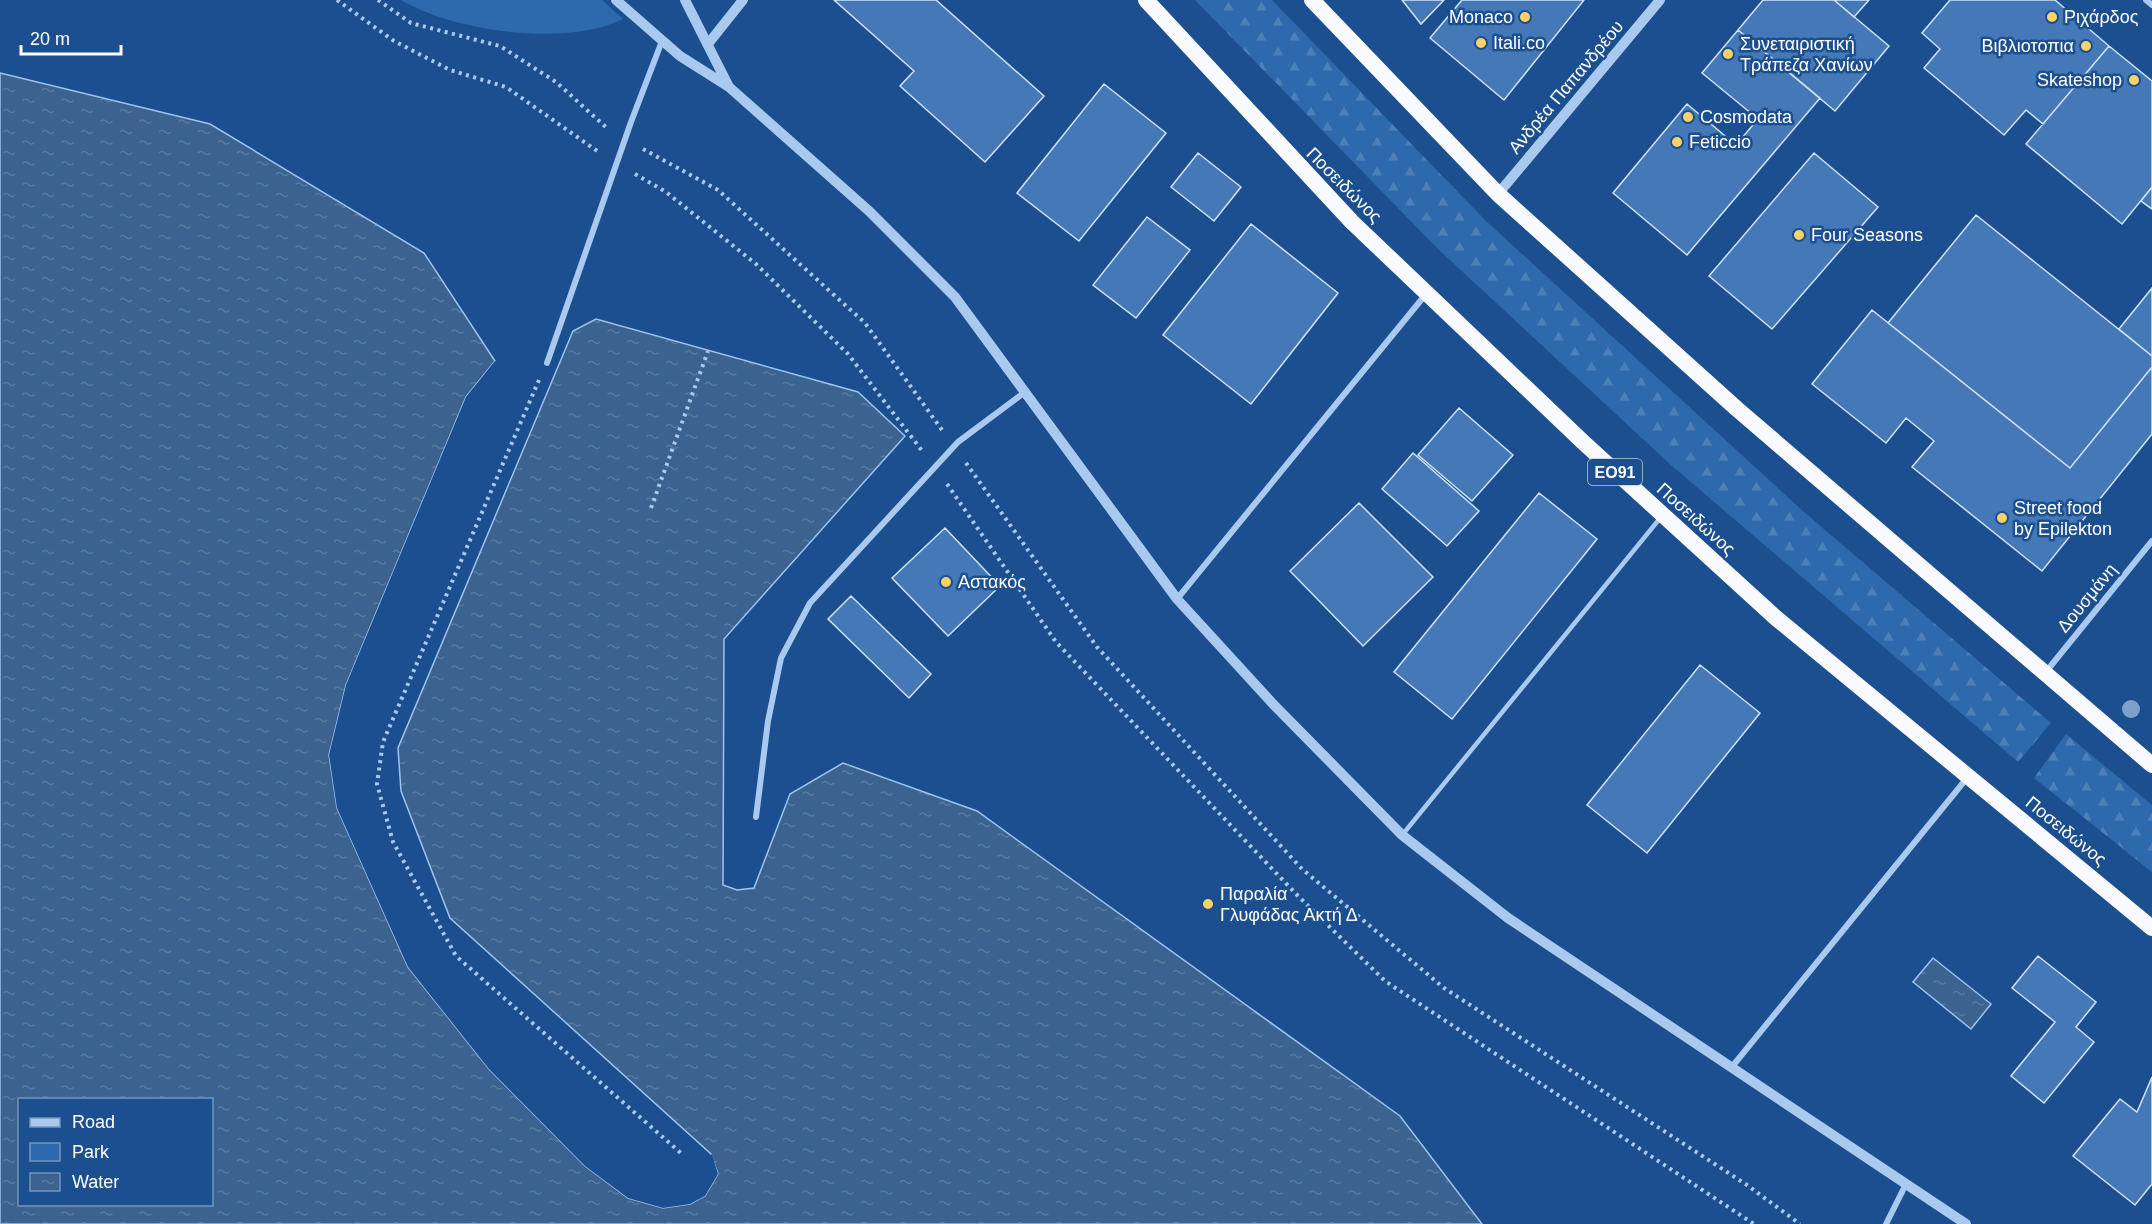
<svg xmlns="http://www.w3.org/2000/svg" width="2152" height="1224" viewBox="0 0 2152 1224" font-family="Helvetica,sans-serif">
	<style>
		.green { fill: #2e69ad }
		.forest { fill: url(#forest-firs) }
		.water { fill: url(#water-ripples); stroke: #9cc4f0; stroke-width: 1.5; fill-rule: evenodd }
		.pier { fill: #1b4f8f }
		.building { fill: #4478b7; stroke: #cfe3fa; stroke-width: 1.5 }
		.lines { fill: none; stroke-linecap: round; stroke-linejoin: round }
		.path { stroke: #a9c9ee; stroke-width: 4; stroke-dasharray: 3 4.5; stroke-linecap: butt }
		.service { stroke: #a9c9ee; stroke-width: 4.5 }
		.minor { stroke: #a9c9ee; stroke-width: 6 }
		.tertiary { stroke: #a9c9ee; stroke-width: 10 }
		.trunk { stroke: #f8faff; stroke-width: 16 }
		.tree { fill: #7ea0ca }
		.poi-dot { fill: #ffd166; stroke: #1b4f8f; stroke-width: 2 }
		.labels { text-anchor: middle; stroke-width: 5; stroke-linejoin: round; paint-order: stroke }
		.shield { fill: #1b4f8f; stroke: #bbcadd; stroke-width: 1.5 }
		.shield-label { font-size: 16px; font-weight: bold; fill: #fff }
		.poi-label { font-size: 18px; fill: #fff; stroke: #1b4f8f; text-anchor: start }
		.street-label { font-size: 18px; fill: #fff; stroke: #1b4f8f }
	</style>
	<defs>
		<pattern id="forest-firs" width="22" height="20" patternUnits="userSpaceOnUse" patternTransform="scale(1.5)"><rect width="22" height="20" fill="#2e69ad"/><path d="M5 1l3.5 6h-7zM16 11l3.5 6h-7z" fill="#4d80b9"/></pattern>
		<pattern id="water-ripples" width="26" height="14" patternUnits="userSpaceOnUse" patternTransform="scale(1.5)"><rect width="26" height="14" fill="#3c6290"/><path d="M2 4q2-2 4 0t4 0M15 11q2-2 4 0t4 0" fill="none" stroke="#597aa1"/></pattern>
	</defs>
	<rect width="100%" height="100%" fill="#1b4f8f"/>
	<path class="green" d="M 401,0 L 602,0 L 623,19 C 566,47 455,32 401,0 Z"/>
	<path class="forest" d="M 1195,0 L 1272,0 L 1486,221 L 1804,512 L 2051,723 L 2018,762 L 1671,465 L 1438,249 Z
		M 2066,734 L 2152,805 L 2152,872 L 2034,778 Z"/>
	<path class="water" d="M 0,73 L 210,124 L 424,253 L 495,361 L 466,397 L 346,685 L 329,755 L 337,808 L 408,967 L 489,1069 L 585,1166 L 628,1198 L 663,1208 L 690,1204 L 705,1196 L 718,1174 L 711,1154 L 450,918 L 401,791 L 398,748 L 573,331 L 596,319 L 858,392 L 905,436 L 724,639 L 723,885 L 737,890 L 754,888 L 790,794 L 843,763 L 977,811 L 1400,1116 L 1482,1224 L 0,1224 ZM 20,1100 L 212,1100 L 212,1204 L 20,1204 Z
		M 1933,958 L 1991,1004 L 1971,1029 L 1913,982 Z"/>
	<path class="pier" d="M 495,361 L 498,363 L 469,398 L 349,686 L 332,755 L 340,807 L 410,965 L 492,1067 L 587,1163 L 629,1195 L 663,1205 L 689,1201 L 703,1194 L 715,1174 L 709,1156 L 712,1154 L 718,1174 L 705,1196 L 690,1204 L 663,1208 L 628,1198 L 585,1166 L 489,1069 L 408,967 L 337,808 L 329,755 L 346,685 L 466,397 Z"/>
	<path class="building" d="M 834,0 L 936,0 L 1044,96 L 985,162 L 900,86 L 914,71 Z
		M 1402,0 L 1444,0 L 1421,24 Z
		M 1462,0 L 1584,0 L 1504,100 L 1430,38 Z
		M 1763,0 L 1834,0 L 1889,46 L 1835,111 L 1738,30 Z
		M 1834,0 L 1869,0 L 1854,17 Z
		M 1950,0 L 2055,0 L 2109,46 L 2043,124 L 2026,110 L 2004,135 L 1924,68 L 1940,49 L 1922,33 Z
		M 1738,30 L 1820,98 L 1687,255 L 1613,193 L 1687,104 L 1736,145 L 1758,119 L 1702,73 Z
		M 2109,46 L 2152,81 L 2152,187 L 2122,224 L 2026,144 Z
		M 1104,84 L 1166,133 L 1079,241 L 1017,193 Z
		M 1198,153 L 1241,187 L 1214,221 L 1171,187 Z
		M 1814,153 L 1878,207 L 1772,329 L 1709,276 Z
		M 2152,187 L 2152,209 L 2141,201 Z
		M 1976,215 L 2152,356 L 2152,367 L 2070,468 L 1888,323 Z
		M 1147,217 L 1190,250 L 1136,318 L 1093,285 Z
		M 1251,224 L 1338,293 L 1251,404 L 1163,335 Z
		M 2152,288 L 2152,356 L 2119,329 Z
		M 1872,310 L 2070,468 L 2152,367 L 2152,434 L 2042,571 L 1912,467 L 1934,441 L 1906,418 L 1886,443 L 1812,384 Z
		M 1459,408 L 1513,455 L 1472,501 L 1418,455 Z
		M 1413,453 L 1479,511 L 1447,546 L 1382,489 Z
		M 1539,493 L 1597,539 L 1452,719 L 1394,672 Z
		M 1359,503 L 1433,577 L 1363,646 L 1290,571 Z
		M 945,528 L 1000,586 L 948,636 L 892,578 Z
		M 851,596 L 931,674 L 909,698 L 828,619 Z
		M 1700,665 L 1760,713 L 1647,853 L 1587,805 Z
		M 2038,956 L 2096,1002 L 2076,1027 L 2094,1042 L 2044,1103 L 2011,1076 L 2055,1022 L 2012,988 Z
		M 2152,1077 L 2152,1184 L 2135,1205 L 2073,1156 L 2120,1099 L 2137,1112 Z"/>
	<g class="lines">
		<path class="path" d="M 337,0 L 394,41 L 450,70 L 506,87 L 600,153
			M 378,0 L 411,23 L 500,46 L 556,82 L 608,129
			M 643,149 L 718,190 L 865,323 L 942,430
			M 635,174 L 666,192 L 756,264 L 848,354 L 923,452
			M 539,380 L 383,742 L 377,784 L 393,842 L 456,956 L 682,1154
			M 966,463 L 1097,647 L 1302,869 L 1444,988 L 1747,1185 L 1800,1224
			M 947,484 L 1056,642 L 1298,896 L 1385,981 L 1754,1224
			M 651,508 L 708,351"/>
		<path class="service" d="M 1403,834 L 1661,517"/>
		<path class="minor" d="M 2146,0 L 2152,5
			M 547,363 L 631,122 L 662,41
			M 1177,599 L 1426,294
			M 2045,673 L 2152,541
			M 756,817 L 768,721 L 781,658 L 810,603 L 958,442 L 1025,392
			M 1731,1068 L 1967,778
			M 1886,1224 L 1906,1184"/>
		<path class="tertiary" d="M 616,0 L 680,56 L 729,87 L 869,211 L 955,297 L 1177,599 L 1273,704 L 1402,835 L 1508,918 L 1966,1224
			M 685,0 L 728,85
			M 708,44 L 743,0
			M 1498,194 L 1660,0"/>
		<path class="trunk" d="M 1146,0 L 1352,222 L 1583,442 L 1776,618 L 2152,928
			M 1312,0 L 1498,194 L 1737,409 L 2152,765"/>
	</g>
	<circle class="tree" cx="2131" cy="709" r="9"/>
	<g class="poi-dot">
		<circle cx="1525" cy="17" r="6"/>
		<circle cx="2052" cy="17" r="6"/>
		<circle cx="1481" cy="43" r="6"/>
		<circle cx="2086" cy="46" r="6"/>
		<circle cx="1728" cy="54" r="6"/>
		<circle cx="2134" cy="80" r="6"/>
		<circle cx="1688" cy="117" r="6"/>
		<circle cx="1677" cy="142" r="6"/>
		<circle cx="1799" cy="235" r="6"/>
		<circle cx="2002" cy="518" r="6"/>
		<circle cx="946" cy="582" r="6"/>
		<circle cx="1208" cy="904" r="6"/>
	</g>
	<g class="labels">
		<rect class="shield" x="1588" y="459" width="54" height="26" rx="4.5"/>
		<g class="shield-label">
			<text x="1615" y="478">ΕΟ91</text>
		</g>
		<g class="poi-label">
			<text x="1513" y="23" text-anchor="end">Monaco</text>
			<text x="2064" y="23">Ριχάρδος</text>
			<text x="1493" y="49">Itali.co</text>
			<text x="1740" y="50">Συνεταιριστική<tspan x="1740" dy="21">Τράπεζα Χανίων</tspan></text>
			<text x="2074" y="52" text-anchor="end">Βιβλιοτοπια</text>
			<text x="2122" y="86" text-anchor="end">Skateshop</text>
			<text x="1700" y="123">Cosmodata</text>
			<text x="1689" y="148">Feticcio</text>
			<text x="1811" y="241">Four Seasons</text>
			<text x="2014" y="514">Street food<tspan x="2014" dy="21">by Epilekton</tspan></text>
			<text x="958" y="588">Αστακός</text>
			<text x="1220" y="900">Παραλία<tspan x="1220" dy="21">Γλυφάδας Ακτή Δ</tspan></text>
		</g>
		<g class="street-label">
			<text transform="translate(1566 87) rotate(-50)" y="6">Ανδρέα Παπανδρέου</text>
			<text transform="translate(1344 185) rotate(45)" y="6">Ποσειδώνος</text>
			<text transform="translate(1696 519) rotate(42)" y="6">Ποσειδώνος</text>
			<text transform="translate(2087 598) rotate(-51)" y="6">Δουσμάνη</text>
			<text transform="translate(2066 831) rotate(39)" y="6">Ποσειδώνος</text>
		</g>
	</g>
	<rect x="18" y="1098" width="195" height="108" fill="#1b4f8f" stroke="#7695bc" stroke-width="1.5"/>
	<rect x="30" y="1118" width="30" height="9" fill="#a9c9ee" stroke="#7695bc" stroke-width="1.5"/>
	<text x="72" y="1128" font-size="18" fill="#ffffff">Road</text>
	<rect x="30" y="1143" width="30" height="18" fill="#2e69ad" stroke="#7695bc" stroke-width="1.5"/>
	<text x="72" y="1158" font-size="18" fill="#ffffff">Park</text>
	<rect x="30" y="1173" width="30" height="18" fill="url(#water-ripples)" stroke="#7695bc" stroke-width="1.5"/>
	<text x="72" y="1188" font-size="18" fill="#ffffff">Water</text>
	<path d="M21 45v9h100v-9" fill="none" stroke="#ffffff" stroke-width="3"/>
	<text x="30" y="45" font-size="18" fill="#ffffff" stroke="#1b4f8f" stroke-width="4.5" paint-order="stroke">20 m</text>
</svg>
